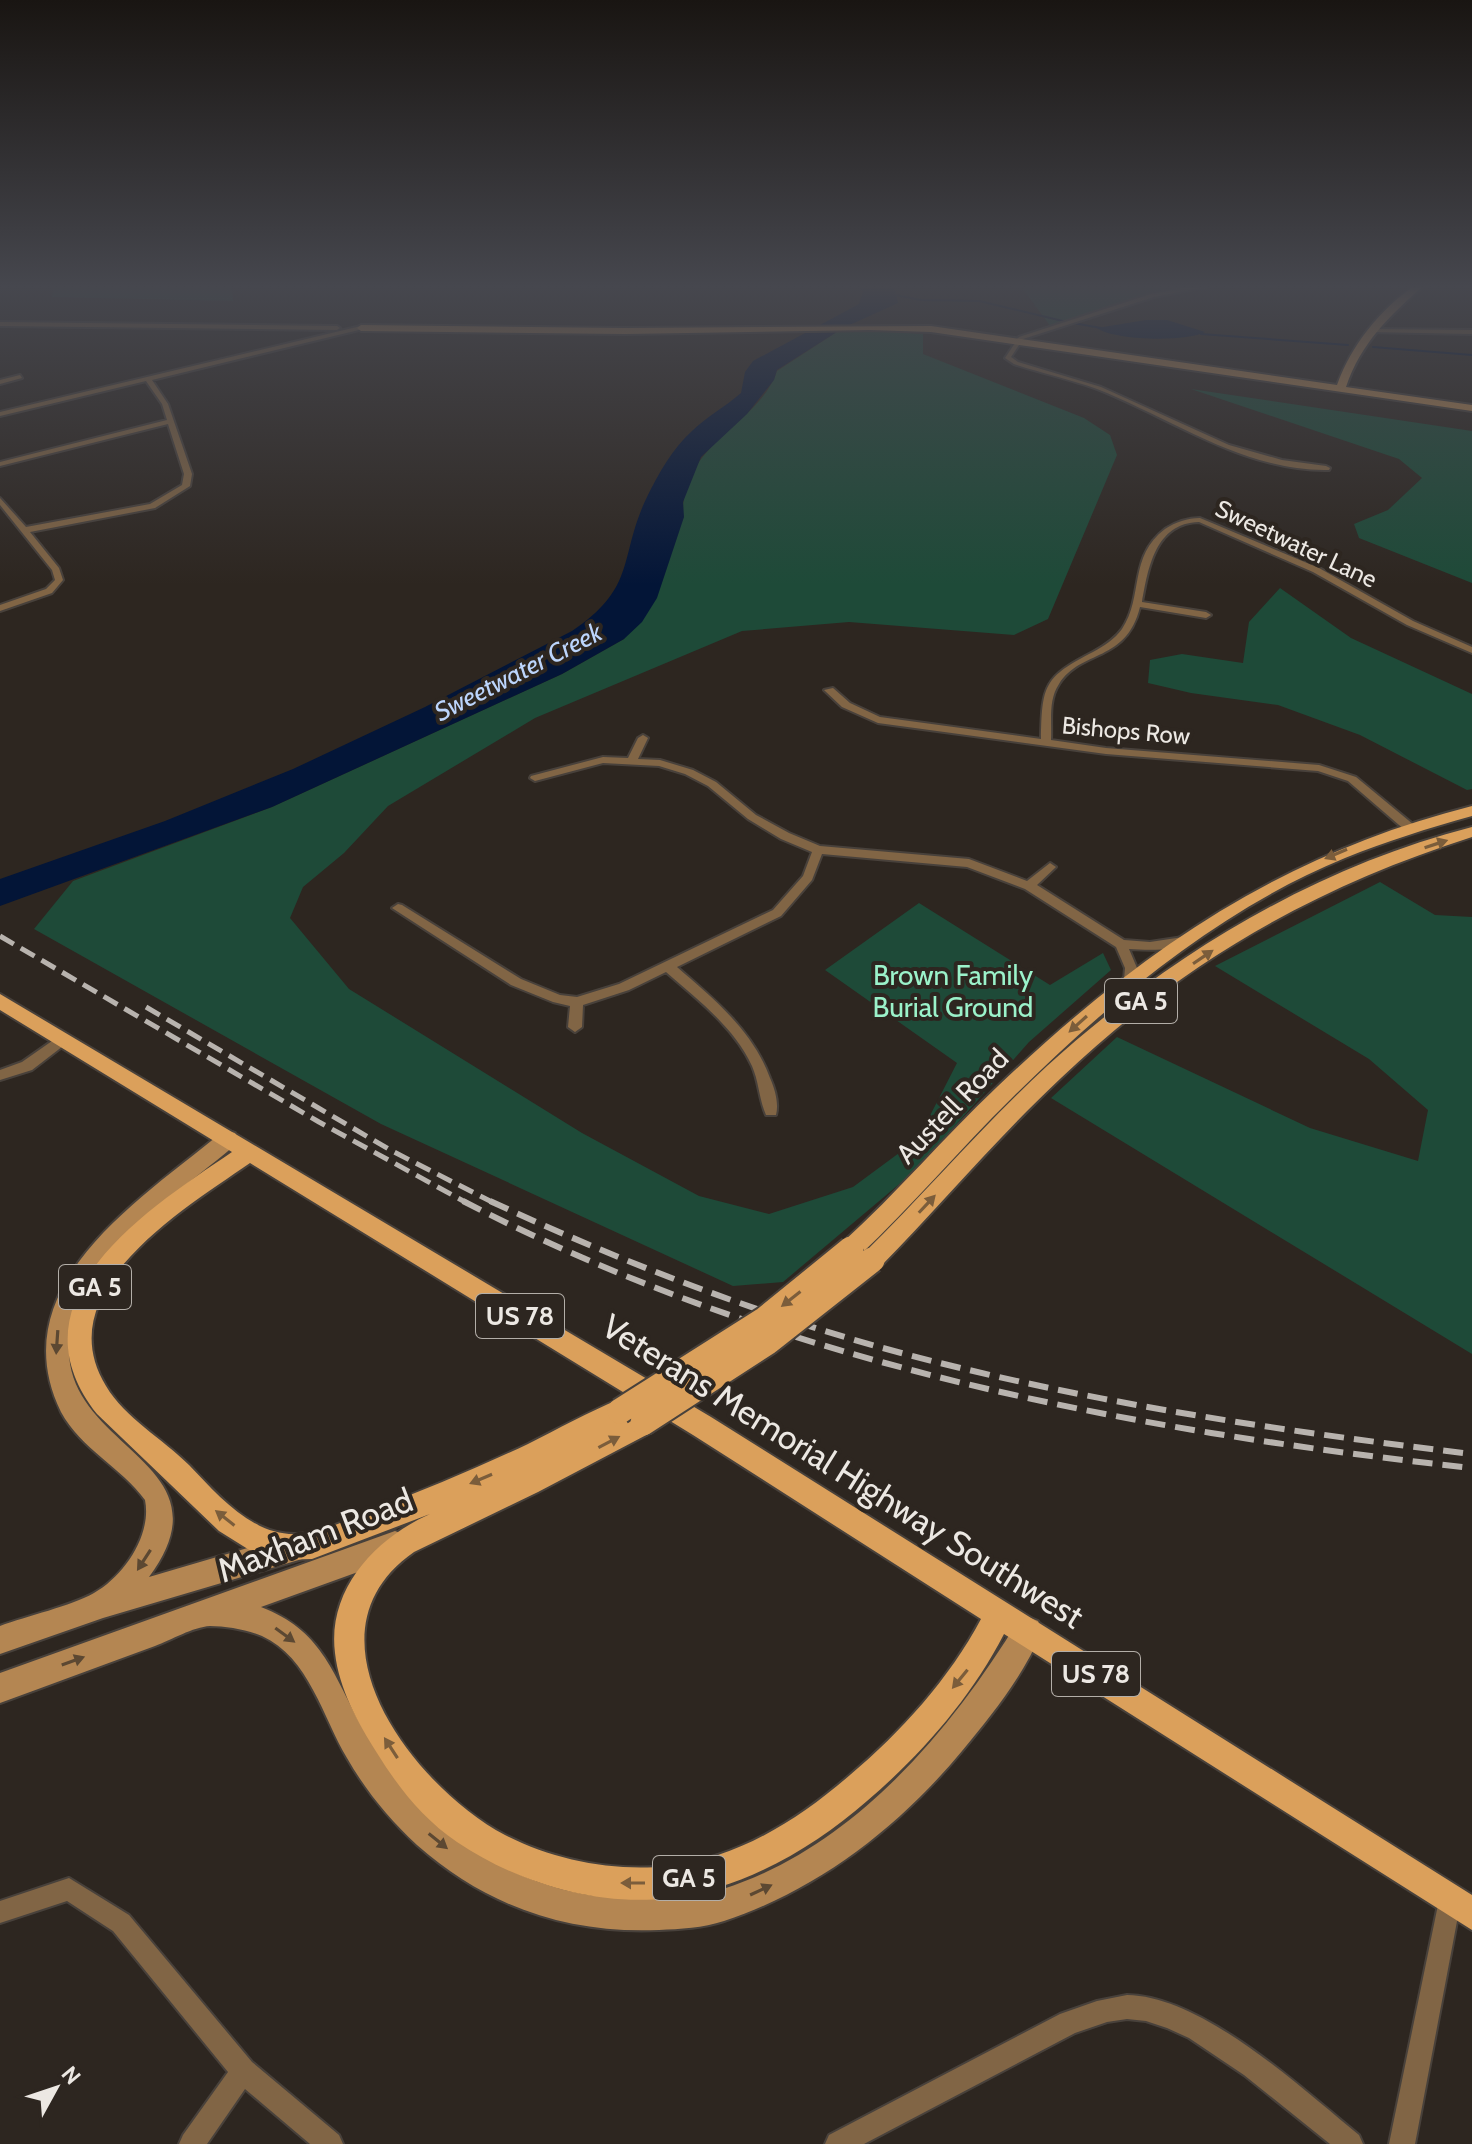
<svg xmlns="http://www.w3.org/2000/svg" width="1472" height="2144" viewBox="0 0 1472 2144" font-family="Cabin,sans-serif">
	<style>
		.green { fill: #1e4a38 }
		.water { fill: #031537 }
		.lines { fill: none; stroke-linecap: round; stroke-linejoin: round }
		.stream { stroke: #031537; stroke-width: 2 }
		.street-casing { stroke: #48413b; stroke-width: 4 }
		.secondary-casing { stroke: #48413b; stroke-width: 4 }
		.primary-casing { stroke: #48413b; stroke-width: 4 }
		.street { fill: #816545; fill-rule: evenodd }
		.secondary { fill: #b48652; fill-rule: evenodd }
		.primary { fill: #dba05b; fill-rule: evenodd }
		.rail-far1 { stroke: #b8b3ae; stroke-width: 5; stroke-dasharray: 16 8; stroke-linecap: butt }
		.rail { stroke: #b8b3ae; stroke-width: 6; stroke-dasharray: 20 10; stroke-linecap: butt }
		.primary-bridge-casing { stroke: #48413b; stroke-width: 29; stroke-linecap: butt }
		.primary-bridge { stroke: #dba05b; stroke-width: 25 }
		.oneway { fill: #7b5d3b }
		.oneway2 { fill: #5c4832 }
		.labels { text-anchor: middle; stroke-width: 8; stroke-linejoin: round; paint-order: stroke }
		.far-street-label { font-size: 24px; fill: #ece8e3; stroke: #2d2620 }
		.far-water-label { font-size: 26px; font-style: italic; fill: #bcd5fc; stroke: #2d2620 }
		.shield { fill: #2d2620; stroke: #b3aea8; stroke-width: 2 }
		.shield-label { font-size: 26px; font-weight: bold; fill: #ece8e3 }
		.park-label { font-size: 28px; fill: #9bf2ca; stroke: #2d2620 }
		.street-label { font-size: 28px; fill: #ece8e3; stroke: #2d2620 }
		.near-street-label { font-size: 34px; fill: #ece8e3; stroke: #2d2620 }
	</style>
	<rect width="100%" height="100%" fill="#2d2620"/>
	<path class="green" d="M 54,285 L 232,285 L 233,301 L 52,297 Z
		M 1039,285 L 1161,285 L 1167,291 L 1051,327 L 1023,289 Z
		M 843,328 L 923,334 L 923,354 L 1084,418 L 1110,435 L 1117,455 L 1048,619 L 1014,635 L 849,622 L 742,631 L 535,718 L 388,806 L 344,853 L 303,887 L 290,918 L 349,989 L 582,1133 L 699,1196 L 769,1214 L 853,1187 L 918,1139 L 957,1063 L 825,970 L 919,903 L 1050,985 L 1103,953 L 1111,970 L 1029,1042 L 916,1170 L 783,1282 L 733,1286 L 381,1124 L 34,929 L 73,881 L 272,807 L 562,674 L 624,639 L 683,513 C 683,441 759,425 777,371 Z
		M 1191,389 L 1472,431 L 1472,583 L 1359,538 L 1354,524 L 1388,510 L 1422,478 L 1399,459 Z
		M 1280,588 L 1351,638 L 1472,694 L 1472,789 L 1467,790 L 1360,735 L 1278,705 L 1191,693 L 1148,683 L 1150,660 L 1182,654 L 1243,663 L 1249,622 Z
		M 1380,882 L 1435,915 L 1472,917 L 1472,1354 L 1051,1098 L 1117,1037 L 1310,1128 L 1418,1161 L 1428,1110 L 1369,1059 L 1215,966 Z"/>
	<path class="water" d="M 855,285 L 894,286 L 898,303 L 843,328 L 777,370 L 774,380 L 747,414 L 701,457 L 683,502 L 684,517 L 657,598 L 642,622 L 624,639 L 562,674 L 272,807 L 0,906 L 0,879 L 165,821 L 293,769 L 425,707 L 572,631 C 638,587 618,557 647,497 C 658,474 673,448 692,431 C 706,417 725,407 741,393 L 745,372 L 753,361 L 859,304 L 863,291 Z
		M 1146,320 L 1167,320 L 1205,332 C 1187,342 1115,341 1097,328 Z"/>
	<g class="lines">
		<path class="stream" d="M 895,295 L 921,300 L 979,301 L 1067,322
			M 1073,323 L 1101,328
			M 1201,334 L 1348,345
			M 1373,347 L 1472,355"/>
		<g class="street-casing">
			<path id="street" d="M 1200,285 L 1214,285 L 1154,297 L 1023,339 L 1011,357 L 1018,362 L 1101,387 L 1229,445 L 1282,460 L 1326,466 L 1330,468 L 1329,470 C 1245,472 1171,418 1097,389 C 1070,379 1041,373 1014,364 L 1005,358 L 1019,337 L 1151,294 Z
				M 0,322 L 337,326 L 340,328 L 337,330 L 0,326 Z
				M 361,326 L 363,329 L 152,380 L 168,404 L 192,474 L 190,486 L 155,508 L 30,532 L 59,568 L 63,580 L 52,593 L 0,611 L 0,605 L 46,589 L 55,580 L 52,570 L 0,505 L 0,498 L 26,527 L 150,504 L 182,485 L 184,474 L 168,424 L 0,466 L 0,462 L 167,420 L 162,404 L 146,381 L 0,416 L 0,412 Z
				M 1371,329 L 1472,330 L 1472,334 L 1369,332 Z
				M 20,375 L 22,378 L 0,384 L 0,380 Z
				M 1200,518 L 1319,568 L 1413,621 L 1472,647 L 1472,653 L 1407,625 L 1313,572 L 1199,522 C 1155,523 1148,569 1142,602 L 1206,612 L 1211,615 L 1206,618 L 1140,607 C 1126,663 1081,649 1059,684 C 1048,700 1052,722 1051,740 L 1106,748 L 1319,765 L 1356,777 L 1414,825 L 1414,831 L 1406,831 L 1348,781 L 1318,771 L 1106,754 L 878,723 L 842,707 L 824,690 L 833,688 L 850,703 L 880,717 L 1041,739 C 1042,685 1044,677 1093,652 C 1104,646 1115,639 1122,629 C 1144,596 1128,557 1165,529 C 1176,522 1187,518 1200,518 Z
				M 643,735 L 648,738 L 638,759 L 660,760 L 693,770 L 716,782 L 756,815 L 789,833 L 820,846 L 969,859 L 1027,881 L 1050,863 L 1056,867 L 1037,885 L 1124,940 L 1150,942 L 1183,937 L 1189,941 C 1175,952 1147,950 1129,949 L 1137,968 L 1138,980 L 1131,985 L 1124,980 L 1125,968 L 1116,947 L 1025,889 L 967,867 L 822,854 L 812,880 L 781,916 L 677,967 C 714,999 753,1031 770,1078 C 775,1089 779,1104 776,1115 L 766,1115 C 759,1099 759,1082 752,1066 C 734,1027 697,999 666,972 L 629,990 L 583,1005 L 582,1027 L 575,1032 L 568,1027 L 570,1006 L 553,1002 L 511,985 L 392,908 L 398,904 L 402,905 L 521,979 L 560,995 L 577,997 L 619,984 L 773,910 L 803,876 L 812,852 L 781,839 L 748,819 L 708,786 L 685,774 L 659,766 L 603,763 L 535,781 L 530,778 L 531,776 L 603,757 L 628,758 L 638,738 Z
				M 62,1034 L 67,1035 L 69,1039 L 67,1043 L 32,1070 L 0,1080 L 0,1070 L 22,1062 Z
				M 69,1878 L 129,1915 L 252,2062 L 339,2135 L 343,2144 L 310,2144 L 245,2089 L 207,2144 L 179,2144 L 183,2135 L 228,2072 L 113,1931 L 67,1901 L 0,1923 L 0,1901 Z
				M 1450,1889 L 1458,1892 L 1461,1900 L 1415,2144 L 1389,2144 L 1439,1900 L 1442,1892 Z
				M 1127,1995 C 1203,1996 1301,2088 1359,2135 L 1363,2144 L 1330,2144 L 1244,2075 L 1189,2038 L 1167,2028 L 1146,2021 L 1127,2019 L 1107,2022 L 1075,2033 L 864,2144 L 825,2144 L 829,2135 L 1060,2014 L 1097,2001 Z"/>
		</g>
		<g class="secondary-casing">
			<path id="secondary" d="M 1415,285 L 1424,285 C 1390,316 1361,342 1346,387 L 1472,405 L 1472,411 L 931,332 L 870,330 L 625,334 L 361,331 L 357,328 L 361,325 L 625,328 L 931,326 L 1337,385 C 1352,344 1379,311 1415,285 Z
				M 228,1131 L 235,1133 L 239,1139 L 235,1145 C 183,1190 121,1227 84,1287 C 74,1304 69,1325 69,1345 C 64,1450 234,1462 149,1577 L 292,1535 L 302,1539 L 306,1549 L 302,1559 L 103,1618 L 0,1654 L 0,1626 C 27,1616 71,1606 94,1593 C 124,1576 152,1535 145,1500 C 121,1467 81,1449 61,1412 C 0,1286 140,1200 221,1133 Z
				M 395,1531 L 405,1535 L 409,1545 L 405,1555 L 261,1607 C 321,1630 332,1671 360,1723 C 375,1750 392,1775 413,1797 C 473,1861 550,1900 638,1898 C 666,1897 696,1897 723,1889 C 852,1848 950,1732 1018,1621 L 1028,1617 L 1038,1621 L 1042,1631 C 1024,1675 992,1715 962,1751 C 899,1827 818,1890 724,1921 C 703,1928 680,1929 659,1930 C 567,1934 486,1906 417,1845 C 389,1819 366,1791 347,1758 C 323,1718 309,1657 262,1636 C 248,1630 226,1626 210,1626 C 193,1627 171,1640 155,1646 C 103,1665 52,1684 0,1703 L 0,1673 Z"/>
		</g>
		<g class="primary-casing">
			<path id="primary" d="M 1472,806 L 1472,816 C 1429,828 1387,841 1345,858 C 1218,910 1108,1003 1011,1099 C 959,1150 912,1206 859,1256 L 851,1259 L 843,1256 L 840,1249 L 843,1242 C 897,1193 944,1137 997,1087 C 1140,951 1279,855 1472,806 Z
				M 1472,827 L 1472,837 C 1313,888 1183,962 1061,1078 C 997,1138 941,1205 880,1267 L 872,1270 L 864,1267 L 861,1260 L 864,1253 C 926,1192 983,1125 1047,1066 C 1168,956 1313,868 1472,827 Z
				M 0,994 L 711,1417 L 1472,1895 L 1472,1930 L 1004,1634 C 971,1698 922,1754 867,1801 C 812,1849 743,1889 669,1898 C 597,1907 516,1882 457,1842 C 423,1819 398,1787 377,1753 C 358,1723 339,1689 335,1653 C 327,1589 376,1538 430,1514 L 312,1559 L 278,1560 L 251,1551 L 219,1531 L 97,1414 C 6,1299 148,1209 232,1152 L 0,1010 ZM 250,1163 L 693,1435 L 981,1619 C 949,1679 901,1732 850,1775 C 798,1820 738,1858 669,1866 C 614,1872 553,1860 505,1835 C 414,1787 296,1634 414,1552 L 538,1492 L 652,1432 L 656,1423 L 652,1414 L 643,1411 L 630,1416 L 633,1411 L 629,1402 L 620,1399 C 588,1412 558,1429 528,1444 C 477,1468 425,1490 372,1510 C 349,1519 322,1533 297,1534 C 252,1536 218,1495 189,1465 C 163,1439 125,1418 106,1386 C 47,1290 184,1209 250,1163 Z"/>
		</g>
		<use href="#street" class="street"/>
		<use href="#secondary" class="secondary"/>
		<use href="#primary" class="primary"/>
		<path class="rail-far1" d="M 0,936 L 319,1122 L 467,1203
			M 146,1007 L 392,1151 L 494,1203"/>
		<path class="rail" d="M 463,1201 C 775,1363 1125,1430 1472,1468
			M 490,1201 C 624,1263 762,1316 905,1354 C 1091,1403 1281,1431 1472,1454"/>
		<g class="primary-bridge-casing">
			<path id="primary-bridge" d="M 620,1411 L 765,1319 L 851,1249
				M 643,1423 L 768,1342 L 872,1260"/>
		</g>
		<use href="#primary-bridge" class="primary-bridge"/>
	</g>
	<defs><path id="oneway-solid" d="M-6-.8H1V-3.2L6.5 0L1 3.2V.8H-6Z" transform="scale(2)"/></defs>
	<g class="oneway">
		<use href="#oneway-solid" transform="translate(1436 844) rotate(-18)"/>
		<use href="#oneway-solid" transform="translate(1336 854) rotate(157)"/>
		<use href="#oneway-solid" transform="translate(1203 957) rotate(-34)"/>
		<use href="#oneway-solid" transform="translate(1078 1024) rotate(138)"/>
		<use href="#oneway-solid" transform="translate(927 1204) rotate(-47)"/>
		<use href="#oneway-solid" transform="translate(791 1299) rotate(142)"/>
		<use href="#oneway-solid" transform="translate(609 1442) rotate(-28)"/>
		<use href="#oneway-solid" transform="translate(481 1479) rotate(157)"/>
		<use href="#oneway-solid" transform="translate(225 1518) rotate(-142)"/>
		<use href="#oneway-solid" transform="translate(960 1679) rotate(129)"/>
		<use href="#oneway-solid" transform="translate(391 1748) rotate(-123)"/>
		<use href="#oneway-solid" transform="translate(633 1883) rotate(-180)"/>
	</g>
	<g class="oneway2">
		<use href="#oneway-solid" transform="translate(57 1342) rotate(94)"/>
		<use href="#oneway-solid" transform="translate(144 1560) rotate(123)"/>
		<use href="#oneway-solid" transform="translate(285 1635) rotate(36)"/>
		<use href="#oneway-solid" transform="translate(73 1661) rotate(-20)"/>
		<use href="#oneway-solid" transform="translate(438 1841) rotate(39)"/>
		<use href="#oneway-solid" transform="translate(761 1890) rotate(-25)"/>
	</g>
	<linearGradient id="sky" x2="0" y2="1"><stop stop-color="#191512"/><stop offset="0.49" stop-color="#46474e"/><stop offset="1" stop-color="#46474e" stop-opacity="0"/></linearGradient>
	<rect width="1472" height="585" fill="url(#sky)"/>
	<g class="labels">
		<g class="far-street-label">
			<text transform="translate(1296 544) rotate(25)" y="8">Sweetwater Lane</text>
			<text transform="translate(1126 731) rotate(5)" y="8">Bishops Row</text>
		</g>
		<g class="far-water-label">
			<text transform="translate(518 672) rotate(-27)" y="9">Sweetwater Creek</text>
		</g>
		<g class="shield">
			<rect x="1105" y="979" width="72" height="44" rx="6"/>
			<rect x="59" y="1265" width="72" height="44" rx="6"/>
			<rect x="476" y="1294" width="88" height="44" rx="6"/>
			<rect x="1052" y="1652" width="88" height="44" rx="6"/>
			<rect x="653" y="1856" width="72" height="44" rx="6"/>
		</g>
		<g class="shield-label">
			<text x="1141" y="1010">GA 5</text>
			<text x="95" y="1296">GA 5</text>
			<text x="520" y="1325">US 78</text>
			<text x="1096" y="1683">US 78</text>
			<text x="689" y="1887">GA 5</text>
		</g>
		<g class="park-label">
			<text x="953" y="985">Brown Family<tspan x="953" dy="32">Burial Ground</tspan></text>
		</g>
		<g class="street-label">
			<text transform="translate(952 1106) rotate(-46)" y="10">Austell Road</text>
		</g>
		<g class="near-street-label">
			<text transform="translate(843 1471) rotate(32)" y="12">Veterans Memorial Highway Southwest</text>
			<text transform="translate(315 1535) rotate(-21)" y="12">Maxham Road</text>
		</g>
	</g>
	<g transform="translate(56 2088) rotate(50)" stroke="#2d2620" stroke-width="6" paint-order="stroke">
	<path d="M0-6L14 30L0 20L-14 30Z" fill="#ece8e3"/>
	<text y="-12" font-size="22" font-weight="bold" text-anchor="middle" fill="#ece8e3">N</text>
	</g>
</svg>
